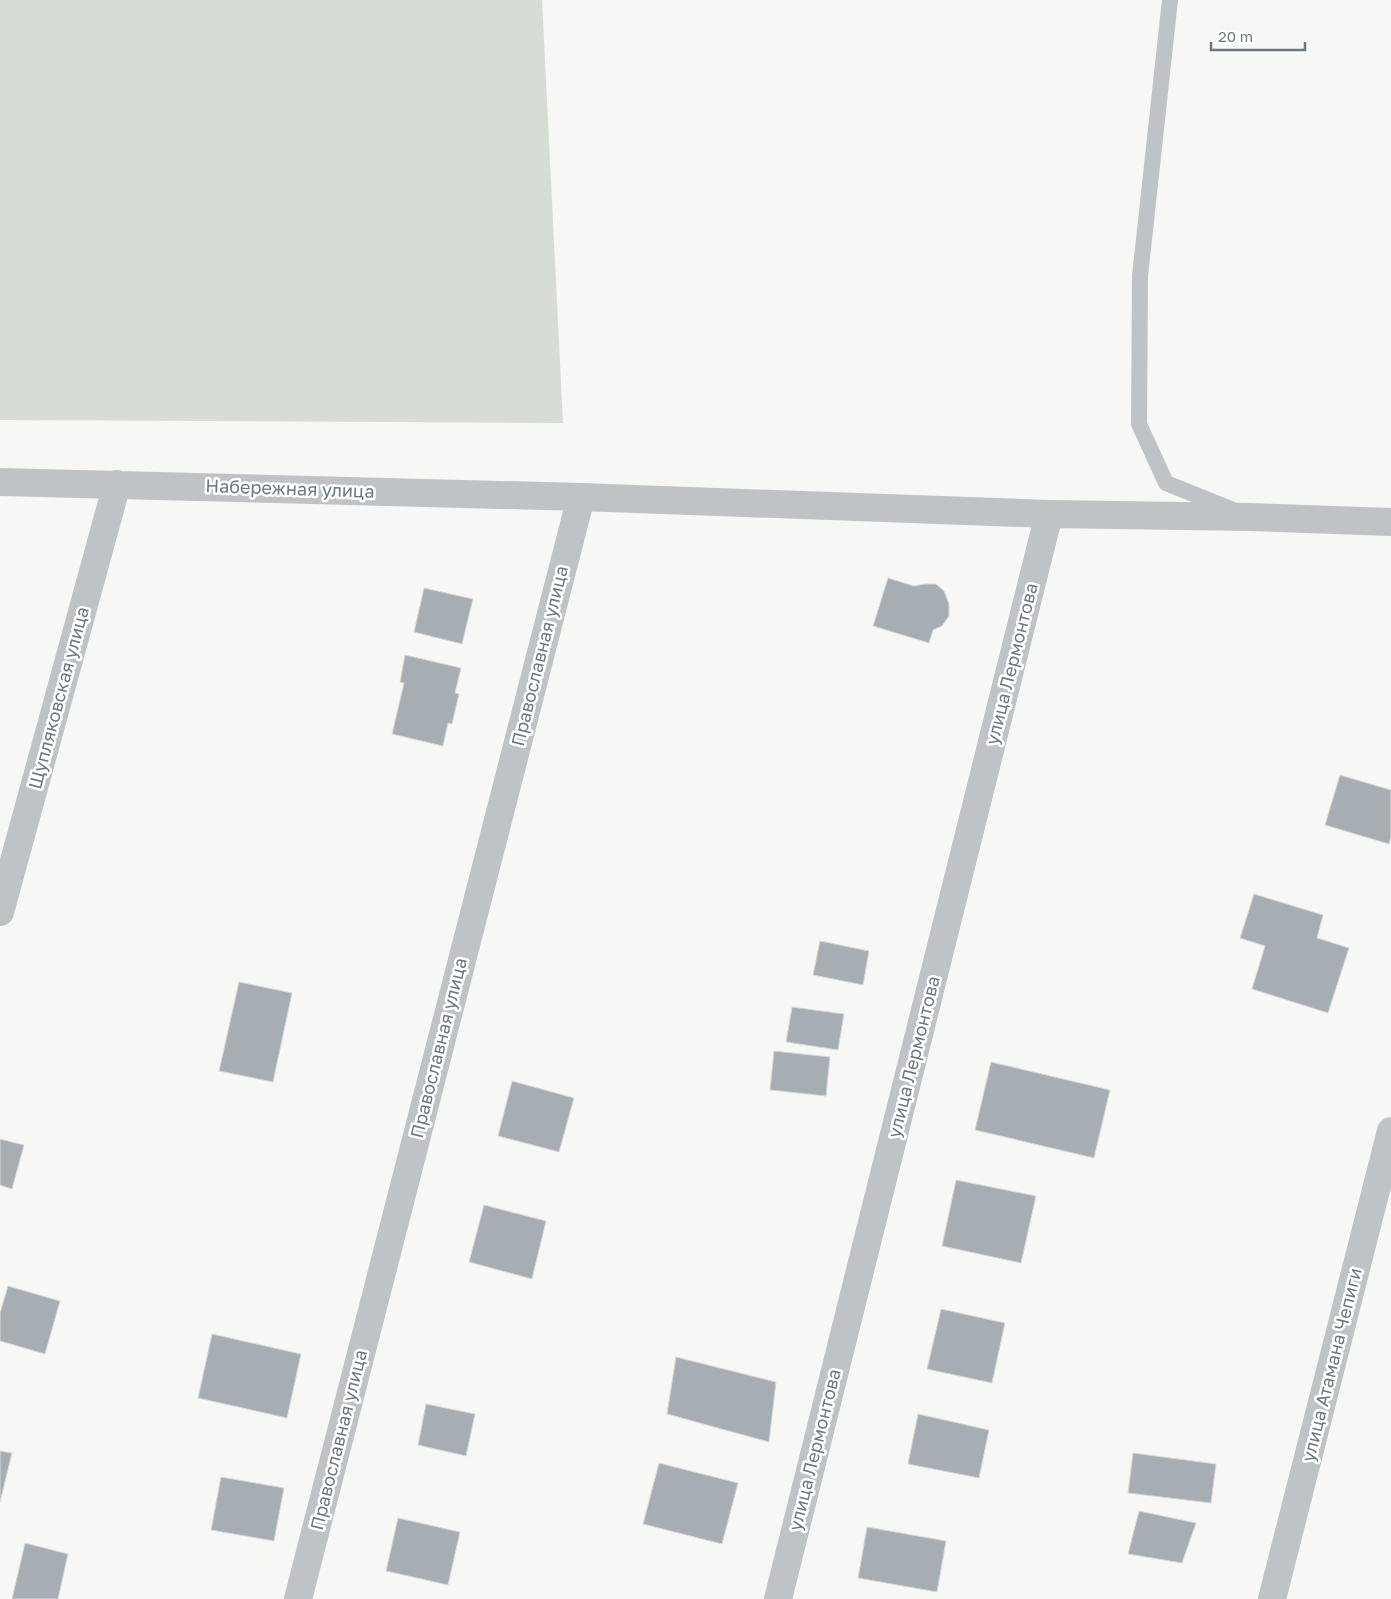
<svg xmlns="http://www.w3.org/2000/svg" width="1391" height="1599" viewBox="0 0 1391 1599" font-family="'Golos Text',sans-serif">
	<style>
		.green { fill: #d7dcd4 }
		.building { fill: #a7aeb3; stroke: #d9d9d7 }
		.lines { fill: none; stroke-linecap: round; stroke-linejoin: round }
		.service { stroke: #bfc3c6; stroke-width: 16 }
		.minor { stroke: #bfc3c6; stroke-width: 28 }
		.labels { text-anchor: middle; stroke-width: 5; stroke-linejoin: round; paint-order: stroke }
		.street-label { font-size: 18px; fill: #6a7882; stroke: #fff }
	</style>
	<rect width="100%" height="100%" fill="#f7f7f5"/>
	<path class="green" d="M 0,0 L 542,0 L 563,423 L 0,420 Z"/>
	<path class="building" d="M 888,578 L 914,586 L 925,584 L 936,584 L 944,591 L 949,604 L 949,616 L 942,626 L 933,630 L 929,643 L 873,626 Z
		M 424,588 L 473,599 L 462,644 L 414,632 Z
		M 405,655 L 461,668 L 455,693 L 459,694 L 452,724 L 448,723 L 443,746 L 392,734 L 404,683 L 400,682 Z
		M 1340,775 L 1391,790 L 1391,837 L 1389,844 L 1325,825 Z
		M 1254,894 L 1323,915 L 1317,938 L 1349,948 L 1328,1013 L 1252,989 L 1265,946 L 1240,938 Z
		M 820,941 L 869,951 L 863,985 L 813,975 Z
		M 239,982 L 292,993 L 273,1082 L 219,1071 Z
		M 792,1007 L 844,1014 L 838,1050 L 786,1042 Z
		M 774,1051 L 830,1057 L 826,1096 L 770,1090 Z
		M 991,1062 L 1110,1090 L 1094,1158 L 975,1130 Z
		M 512,1081 L 574,1098 L 559,1152 L 498,1136 Z
		M 0,1139 L 24,1145 L 12,1189 L 0,1185 Z
		M 956,1180 L 1036,1196 L 1021,1263 L 942,1246 Z
		M 484,1205 L 546,1221 L 532,1279 L 469,1262 Z
		M 8,1286 L 60,1301 L 45,1354 L 0,1341 L 0,1313 Z
		M 941,1309 L 1005,1323 L 992,1383 L 927,1369 Z
		M 212,1334 L 301,1354 L 287,1418 L 198,1398 Z
		M 676,1357 L 776,1382 L 769,1442 L 667,1414 Z
		M 426,1404 L 475,1414 L 466,1456 L 418,1445 Z
		M 918,1414 L 989,1430 L 979,1478 L 908,1464 Z
		M 0,1451 L 12,1453 L 0,1502 Z
		M 1133,1453 L 1216,1464 L 1211,1503 L 1128,1493 Z
		M 659,1463 L 738,1483 L 722,1544 L 643,1524 Z
		M 221,1477 L 284,1488 L 274,1541 L 211,1530 Z
		M 1139,1511 L 1196,1523 L 1182,1563 L 1128,1554 Z
		M 398,1518 L 460,1532 L 448,1585 L 386,1571 Z
		M 867,1527 L 946,1541 L 937,1592 L 858,1578 Z
		M 25,1543 L 68,1554 L 58,1599 L 12,1599 Z"/>
	<g class="lines">
		<path class="service" d="M 1170,0 L 1140,276 L 1139,424 L 1166,483 L 1233,510"/>
		<path class="minor" d="M 0,482 L 581,497 L 1049,514 L 1249,517 L 1391,522
			M 0,912 L 117,484
			M 298,1599 L 581,497
			M 778,1599 L 1049,514
			M 1272,1599 L 1391,1131"/>
	</g>
	<g class="labels">
		<g class="street-label">
			<text transform="translate(290 489) rotate(2)" y="6">Набережная улица</text>
			<text transform="translate(540 656) rotate(-76)" y="6">Православная улица</text>
			<text transform="translate(1012 664) rotate(-76)" y="6">улица Лермонтова</text>
			<text transform="translate(59 698) rotate(-75)" y="6">Щупляковская улица</text>
			<text transform="translate(439 1048) rotate(-76)" y="6">Православная улица</text>
			<text transform="translate(914 1057) rotate(-76)" y="6">улица Лермонтова</text>
			<text transform="translate(1332 1365) rotate(-76)" y="6">улица Атамана Чепиги</text>
			<text transform="translate(339 1440) rotate(-76)" y="6">Православная улица</text>
			<text transform="translate(815 1450) rotate(-76)" y="6">улица Лермонтова</text>
		</g>
	</g>
	<path d="M1211 42v8h94v-8" fill="none" stroke="#6a7882" stroke-width="2.5"/>
	<text x="1218" y="42" font-size="15" fill="#6a7882" stroke="#ffffff" stroke-width="4" paint-order="stroke">20 m</text>
</svg>
